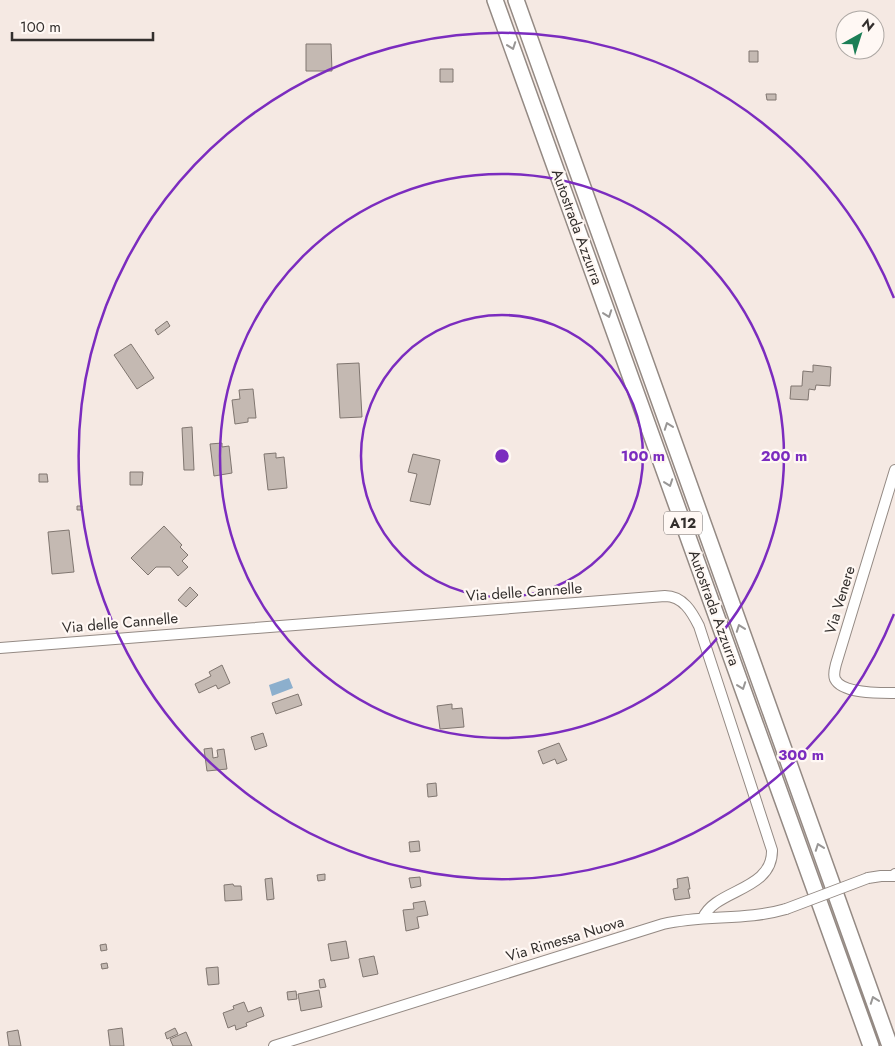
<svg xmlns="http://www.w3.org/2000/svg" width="895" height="1046" viewBox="0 0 895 1046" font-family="Jost,sans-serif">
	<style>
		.water { fill: #8cafcd }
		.building { fill: #c4b9b2; stroke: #807670 }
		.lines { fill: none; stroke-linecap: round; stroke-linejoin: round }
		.minor-casing { stroke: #948a84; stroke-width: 12 }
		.highway-casing { stroke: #948a84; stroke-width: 18 }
		.minor { stroke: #fff; stroke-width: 10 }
		.highway { stroke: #fff; stroke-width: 15 }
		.minor-bridge-casing { stroke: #948a84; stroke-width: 12; stroke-linecap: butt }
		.minor-bridge { stroke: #fff; stroke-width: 10 }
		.oneway { stroke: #999796 }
		.ring { fill: none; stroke: #7b2cbf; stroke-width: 2.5 }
		.labels { text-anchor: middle; stroke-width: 4.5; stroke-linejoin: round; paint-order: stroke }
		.shield { fill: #fff8f4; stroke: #706b69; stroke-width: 1 }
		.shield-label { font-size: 14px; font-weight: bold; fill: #332f2d }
		.street-label { font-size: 15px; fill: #332f2d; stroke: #fff8f4 }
		.centre { fill: #7b2cbf; stroke: #fff8f4; stroke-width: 2.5 }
		.ring-label { font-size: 15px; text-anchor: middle; font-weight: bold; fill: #7b2cbf; stroke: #fff8f4; stroke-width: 4.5; stroke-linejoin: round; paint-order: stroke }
	</style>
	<rect width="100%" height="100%" fill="#f5e9e3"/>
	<path class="water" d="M 289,678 L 293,688 L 272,696 L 269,685 Z"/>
	<path class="building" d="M 306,44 L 331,44 L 332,71 L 306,71 Z
		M 749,51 L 758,51 L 758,62 L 749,62 Z
		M 440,69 L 453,69 L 453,82 L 440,82 Z
		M 766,94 L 776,94 L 776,100 L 767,100 Z
		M 167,321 L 170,326 L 158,335 L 155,330 Z
		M 131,344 L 154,378 L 137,389 L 114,355 Z
		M 359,363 L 362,417 L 340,418 L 337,364 Z
		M 813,365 L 831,367 L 830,386 L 816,385 L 815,390 L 809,389 L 808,400 L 790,399 L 791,386 L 802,386 L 803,371 L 813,372 Z
		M 253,389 L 256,418 L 248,418 L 248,422 L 235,424 L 232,400 L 240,399 L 239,390 Z
		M 192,427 L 194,470 L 184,470 L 182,428 Z
		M 222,443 L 222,447 L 229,446 L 232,473 L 214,476 L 210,444 Z
		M 276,453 L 276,458 L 284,457 L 287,488 L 268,490 L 264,454 Z
		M 413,454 L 440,460 L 430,505 L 410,501 L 417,474 L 408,472 Z
		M 130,472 L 143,472 L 142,485 L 130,485 Z
		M 39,474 L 47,474 L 48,482 L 39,482 Z
		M 77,506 L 82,506 L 82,510 L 77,510 Z
		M 164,526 L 182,545 L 180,547 L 188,555 L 182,561 L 188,567 L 178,576 L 170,567 L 156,567 L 148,575 L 131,558 Z
		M 69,530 L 74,572 L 52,574 L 48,532 Z
		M 190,587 L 198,595 L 186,607 L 178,600 Z
		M 222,665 L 230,683 L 218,689 L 216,685 L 199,693 L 195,684 L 211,676 L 209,672 Z
		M 298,694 L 302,705 L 276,714 L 272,703 Z
		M 452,704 L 452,709 L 462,708 L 464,727 L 440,729 L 437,706 Z
		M 263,733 L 267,746 L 255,750 L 251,737 Z
		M 559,743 L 567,760 L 557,764 L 555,759 L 543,764 L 538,751 Z
		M 212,748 L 213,758 L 218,757 L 217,750 L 224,749 L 227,769 L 207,771 L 204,749 Z
		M 436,783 L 437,796 L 428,797 L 427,784 Z
		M 419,841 L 420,851 L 410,852 L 409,842 Z
		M 325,874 L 325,880 L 318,881 L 317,875 Z
		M 420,877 L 421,886 L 411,888 L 409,878 Z
		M 688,877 L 690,889 L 688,889 L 690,898 L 675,900 L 673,889 L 678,888 L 677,879 Z
		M 272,878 L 274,899 L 267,900 L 265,879 Z
		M 233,884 L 234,886 L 241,886 L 242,900 L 225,901 L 224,885 Z
		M 425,901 L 428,915 L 417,917 L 419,928 L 406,931 L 403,910 L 414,909 L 413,903 Z
		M 346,941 L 349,958 L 331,961 L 328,944 Z
		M 106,944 L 107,950 L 101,951 L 100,945 Z
		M 374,956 L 378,974 L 363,977 L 359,959 Z
		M 107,963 L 108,968 L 102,969 L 101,964 Z
		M 218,967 L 219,984 L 208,985 L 206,968 Z
		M 324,979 L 326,987 L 320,988 L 319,980 Z
		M 319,990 L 322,1007 L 301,1011 L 298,994 Z
		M 296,991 L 297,999 L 288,1000 L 287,992 Z
		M 244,1002 L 248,1012 L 261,1007 L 264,1016 L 246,1023 L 247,1026 L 236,1030 L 235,1025 L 228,1028 L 223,1013 L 234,1009 L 233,1006 Z
		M 122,1028 L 124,1046 L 110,1046 L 108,1030 Z
		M 175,1028 L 178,1034 L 167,1039 L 165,1033 Z
		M 18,1030 L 21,1046 L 9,1046 L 7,1032 Z
		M 186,1032 L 192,1046 L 173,1046 L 170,1039 Z"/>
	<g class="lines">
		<g class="minor-casing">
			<path id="minor" d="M 895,470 L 836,664 C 835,668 833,674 835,679 C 842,694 881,693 895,693
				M 0,648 L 665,596 C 683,596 692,612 699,626 L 772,850 C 773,891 715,889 703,918
				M 868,878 L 881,876 L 894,876 L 895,874
				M 274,1046 L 663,924 C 704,914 745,921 786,909"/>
		</g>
		<g class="highway-casing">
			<path id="highway" d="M 495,0 L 871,1046
				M 516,0 L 890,1046"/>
		</g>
		<use href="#minor" class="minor"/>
		<use href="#highway" class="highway"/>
		<g class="minor-bridge-casing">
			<path id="minor-bridge" d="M 786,909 L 868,878"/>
		</g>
		<use href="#minor-bridge" class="minor-bridge"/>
	</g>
	<defs><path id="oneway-chevron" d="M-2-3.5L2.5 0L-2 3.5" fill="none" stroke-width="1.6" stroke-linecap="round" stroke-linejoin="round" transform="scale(1.25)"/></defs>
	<g class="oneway">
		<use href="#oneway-chevron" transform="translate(512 46) rotate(70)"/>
		<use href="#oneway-chevron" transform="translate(608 314) rotate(70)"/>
		<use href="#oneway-chevron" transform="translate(668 426) rotate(-110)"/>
		<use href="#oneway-chevron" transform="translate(669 483) rotate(70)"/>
		<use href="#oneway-chevron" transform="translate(740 628) rotate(-110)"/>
		<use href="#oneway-chevron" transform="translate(742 686) rotate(70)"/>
		<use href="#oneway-chevron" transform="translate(819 847) rotate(-110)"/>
		<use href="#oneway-chevron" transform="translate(874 1000) rotate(-110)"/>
	</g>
	<g class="ring">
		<circle cx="502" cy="456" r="141"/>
		<circle cx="502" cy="456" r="282"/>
		<path d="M894 614A423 423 0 1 1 894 298"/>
	</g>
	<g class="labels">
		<rect class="shield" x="664" y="511.5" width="38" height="23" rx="4"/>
		<g class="shield-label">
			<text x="683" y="528">A12</text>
		</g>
		<g class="street-label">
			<text transform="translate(577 227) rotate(70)" y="5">Autostrada Azzurra</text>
			<text transform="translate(524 592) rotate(-4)" y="5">Via delle Cannelle</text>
			<text transform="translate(840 600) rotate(-73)" y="5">Via Venere</text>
			<text transform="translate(714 608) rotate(70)" y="5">Autostrada Azzurra</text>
			<text transform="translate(120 623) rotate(-5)" y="5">Via delle Cannelle</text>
			<text transform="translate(565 939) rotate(-17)" y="5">Via Rimessa Nuova</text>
		</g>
	</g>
	<circle cx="502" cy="456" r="8" class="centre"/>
	<g class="ring-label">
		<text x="643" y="461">100 m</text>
		<text x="784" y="461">200 m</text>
		<text x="801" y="760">300 m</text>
	</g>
	<g transform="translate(860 35) rotate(39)"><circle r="24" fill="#fff8f4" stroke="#ada8a4"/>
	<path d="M0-4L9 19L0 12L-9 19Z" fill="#1c7e56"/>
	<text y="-8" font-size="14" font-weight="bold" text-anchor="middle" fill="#332f2d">N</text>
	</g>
	<path d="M12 32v8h141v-8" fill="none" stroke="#332f2d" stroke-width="2.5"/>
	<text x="20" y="32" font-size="15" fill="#332f2d" stroke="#fff8f4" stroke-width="4" paint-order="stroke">100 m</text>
</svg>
